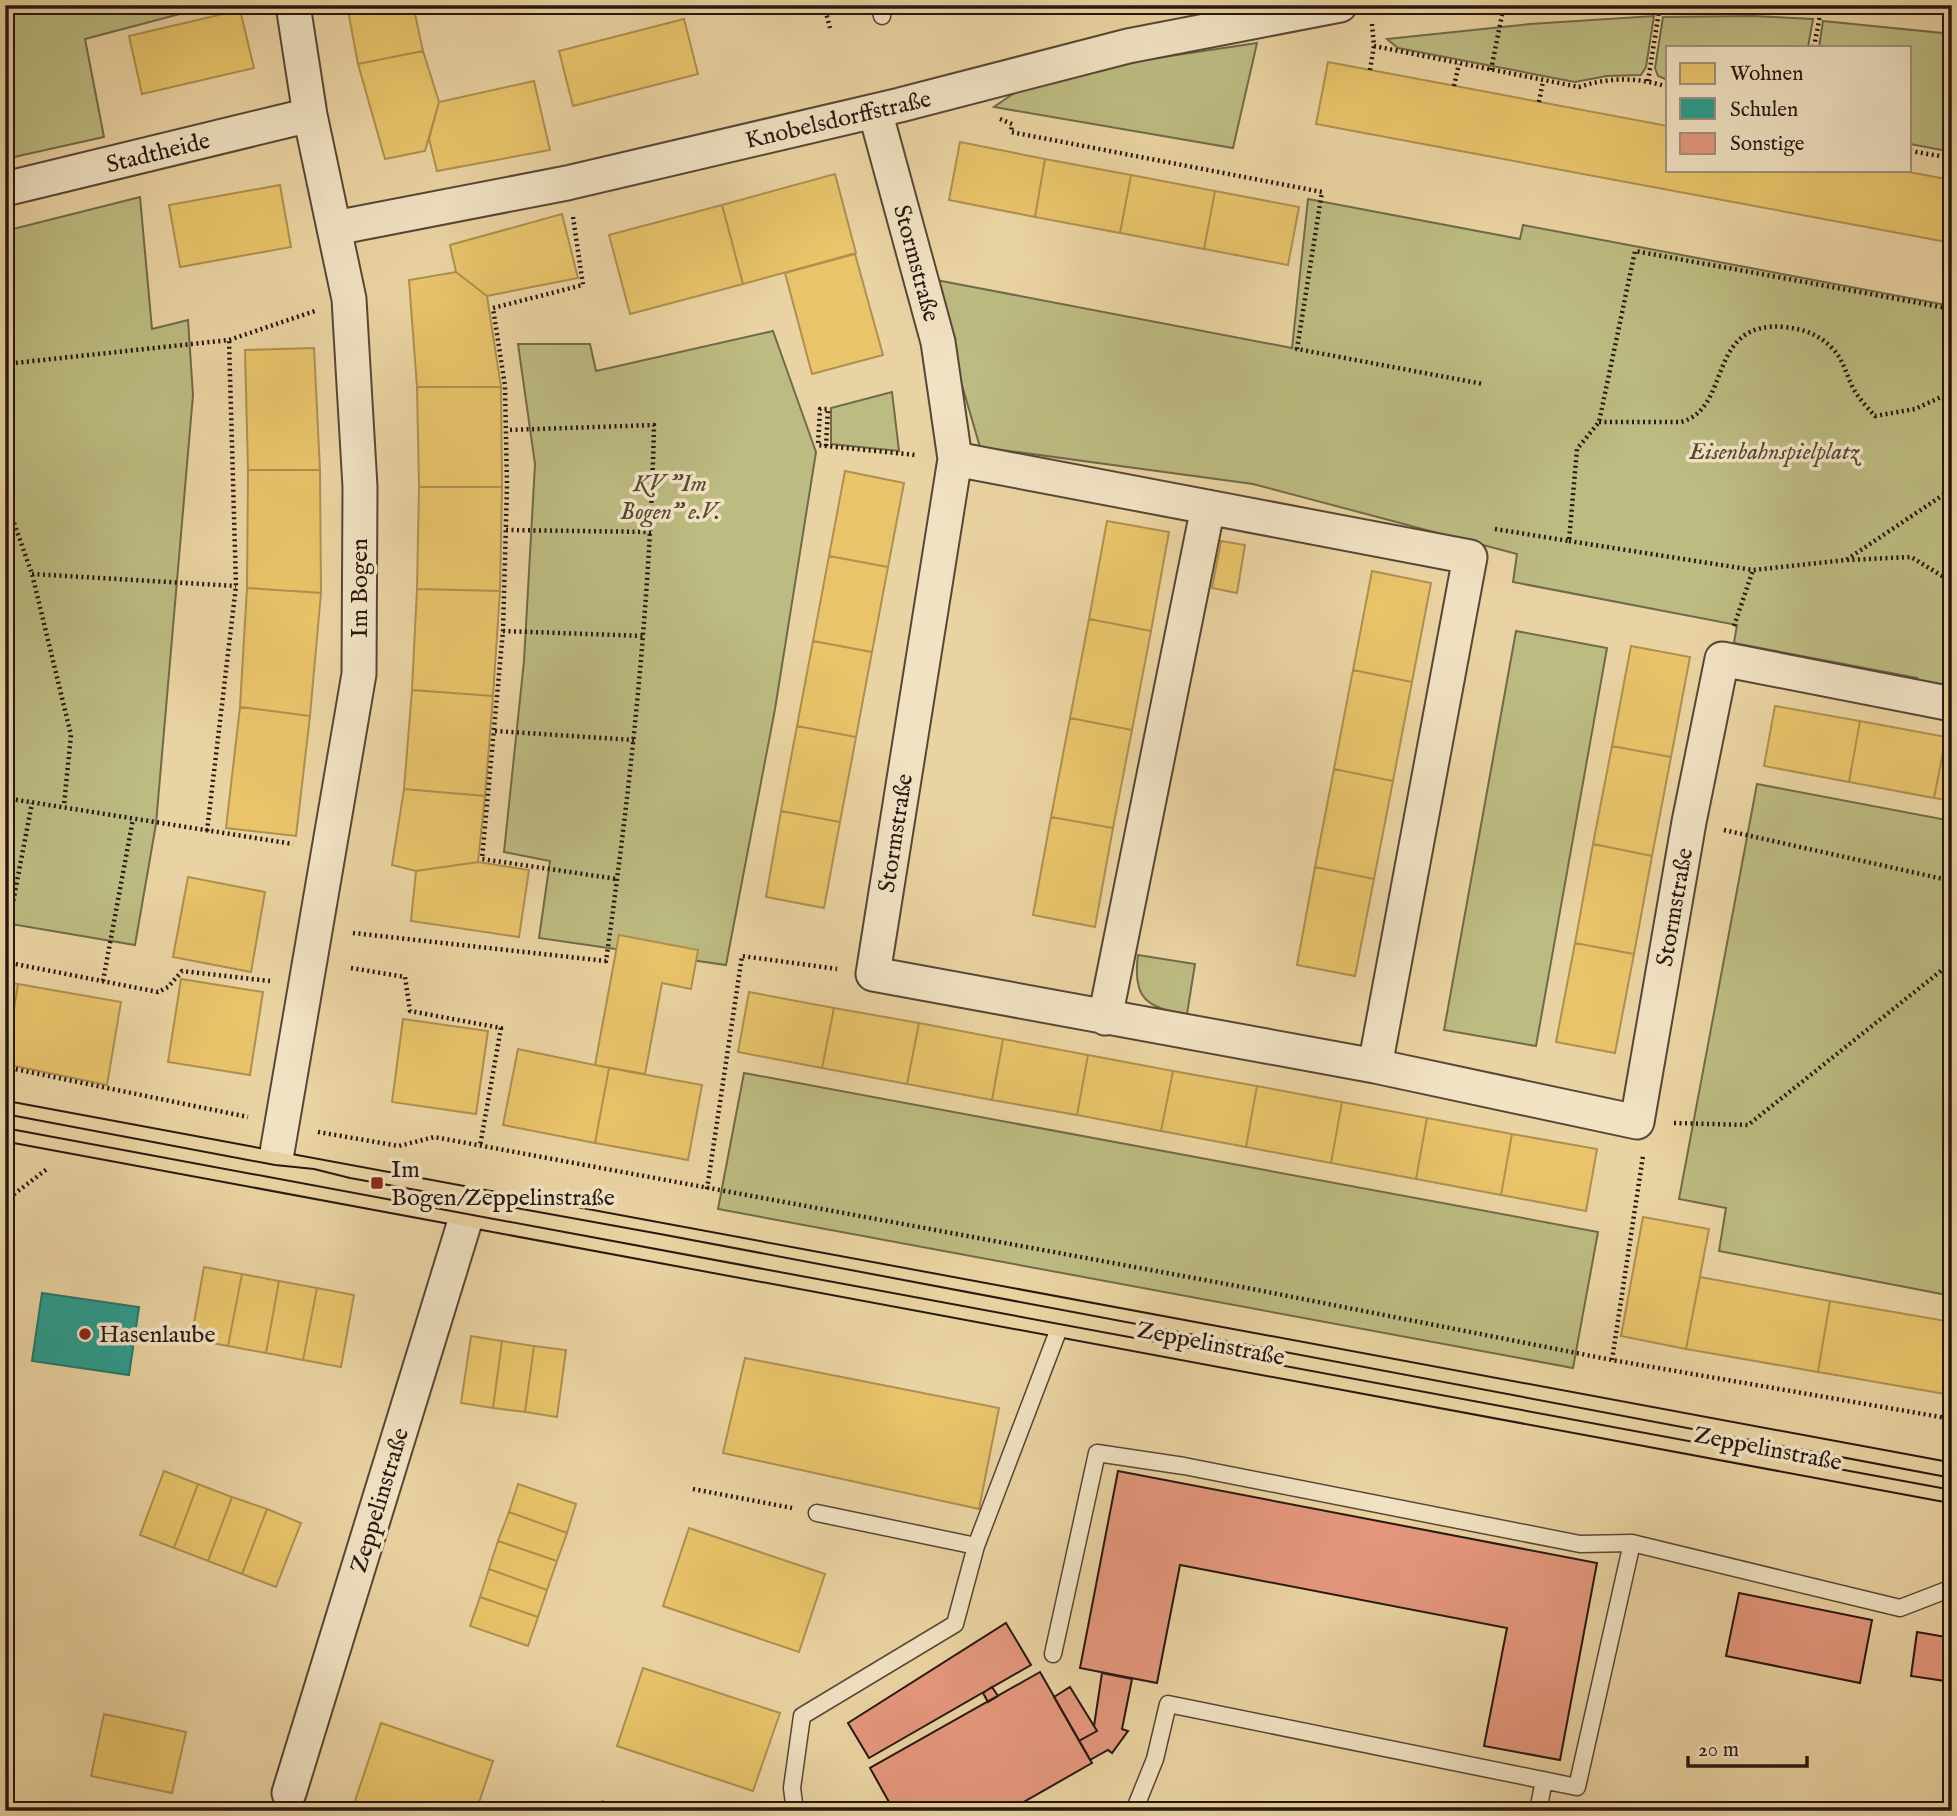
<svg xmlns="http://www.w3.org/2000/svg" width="1957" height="1816" viewBox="0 0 1957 1816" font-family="'IM FELL English',serif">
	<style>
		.green { fill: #bcbb81; stroke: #716a4a; stroke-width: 2 }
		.homes { fill: #e9c46a; stroke: #ae9050; stroke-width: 2 }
		.schools { fill: #2a9d8f; stroke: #29756a; stroke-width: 2 }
		.building { fill: #e5977d; stroke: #261812; stroke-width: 2 }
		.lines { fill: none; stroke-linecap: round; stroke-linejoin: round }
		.service-casing { stroke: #574736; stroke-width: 19 }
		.minor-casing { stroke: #574736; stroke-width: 37 }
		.primary-casing { stroke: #261812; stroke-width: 42 }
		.path { stroke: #261812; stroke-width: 4.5; stroke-dasharray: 2 3.5; stroke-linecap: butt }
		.service { stroke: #f1e2c3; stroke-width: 16 }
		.minor { stroke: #f1e2c3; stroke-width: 33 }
		.primary { stroke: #ead3a2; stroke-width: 38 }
		.tram { stroke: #261812; stroke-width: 2 }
		.poi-dot { fill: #8f2418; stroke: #f1e2c3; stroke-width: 2.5 }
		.labels { text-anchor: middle; stroke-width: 7; stroke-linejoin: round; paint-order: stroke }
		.street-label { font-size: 24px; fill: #261812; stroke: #f1e2c3 }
		.park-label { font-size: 24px; font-style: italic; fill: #534933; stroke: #f1e2c3 }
		.poi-label { font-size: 24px; fill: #261812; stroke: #f1e2c3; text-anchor: start }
	</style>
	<rect width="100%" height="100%" fill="#ead3a2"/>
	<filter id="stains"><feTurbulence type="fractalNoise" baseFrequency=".00286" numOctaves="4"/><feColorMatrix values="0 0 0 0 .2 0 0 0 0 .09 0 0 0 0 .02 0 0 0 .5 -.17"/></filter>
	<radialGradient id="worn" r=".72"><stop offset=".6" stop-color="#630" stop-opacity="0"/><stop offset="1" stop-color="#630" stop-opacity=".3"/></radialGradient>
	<path class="green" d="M 5,5 L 214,5 L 85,39 L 104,137 L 5,159 Z
		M 1654,16 L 1646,67 L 1641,75 L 1607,76 L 1575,82 L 1398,48 L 1387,39 L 1530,24 Z
		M 1753,16 L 1813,19 L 1808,47 L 1668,47 L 1668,80 L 1658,76 L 1655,68 L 1663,17 Z
		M 1823,21 L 1952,34 L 1952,152 L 1910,144 L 1910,47 L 1819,47 Z
		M 1257,43 L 1233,148 L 994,107 L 1020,89 L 1130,62 Z
		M 140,197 L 152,329 L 188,320 L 193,395 L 156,824 L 135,945 L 5,923 L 5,231 Z
		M 1308,199 L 1520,239 L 1523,225 L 1952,306 L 1952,696 L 1922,685 L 1917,678 L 1734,643 L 1737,625 L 1513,582 L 1517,554 L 1253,484 L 980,447 L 931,279 L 1292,348 Z
		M 773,331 L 816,452 L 775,709 L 726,965 L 539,938 L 550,861 L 504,852 L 524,661 L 535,464 L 518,344 L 590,344 L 596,371 Z
		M 892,392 L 899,451 L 831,444 L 831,408 Z
		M 1516,631 L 1607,648 L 1536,1046 L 1444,1030 Z
		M 1757,784 L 1952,821 L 1952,1296 L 1719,1251 L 1726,1208 L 1679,1199 Z
		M 1138,955 L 1195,964 L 1187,1014 C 1147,1008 1132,999 1138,955 Z
		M 744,1073 L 1598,1232 L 1573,1368 L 718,1209 Z"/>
	<path class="homes" d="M 347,5 L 413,5 L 423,51 L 358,64 Z
		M 240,10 L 254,68 L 142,94 L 129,36 Z
		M 684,19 L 698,74 L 573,106 L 559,51 Z
		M 423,51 L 439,102 L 425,151 L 385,159 L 358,64 Z
		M 1328,62 L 1668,126 L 1668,170 L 1898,170 L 1952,180 L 1952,243 L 1316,124 Z
		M 534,81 L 550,150 L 437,171 L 429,139 L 439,102 Z
		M 960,142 L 1045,159 L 1035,217 L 949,200 Z
		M 1045,159 L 1131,175 L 1120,233 L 1035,217 Z
		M 835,174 L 856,253 L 743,284 L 722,205 Z
		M 1131,175 L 1215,191 L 1204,249 L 1120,233 Z
		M 280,185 L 291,247 L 180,267 L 169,205 Z
		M 1215,191 L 1299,207 L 1288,265 L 1204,249 Z
		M 722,205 L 743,284 L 630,314 L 609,235 Z
		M 562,214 L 578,278 L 487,296 L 456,272 L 450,245 Z
		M 855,254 L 883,355 L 812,374 L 785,273 Z
		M 456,272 L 487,296 L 501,387 L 417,387 L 409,280 Z
		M 314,348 L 320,470 L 248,470 L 245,350 Z
		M 417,387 L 501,387 L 502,487 L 419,487 Z
		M 248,470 L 320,470 L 321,593 L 247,588 Z
		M 845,471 L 904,483 L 888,567 L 829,556 Z
		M 419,487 L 502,487 L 500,591 L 417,589 Z
		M 1107,521 L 1169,532 L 1151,631 L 1089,619 Z
		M 1221,541 L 1245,545 L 1237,593 L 1212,588 Z
		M 829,556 L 888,567 L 872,652 L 813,641 Z
		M 1372,571 L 1431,583 L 1412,682 L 1353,670 Z
		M 247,588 L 321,593 L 310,716 L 240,707 Z
		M 417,589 L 500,591 L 493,696 L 412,690 Z
		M 1089,619 L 1151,631 L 1132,730 L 1070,718 Z
		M 813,641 L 872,652 L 856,737 L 797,726 Z
		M 1631,646 L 1690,657 L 1671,757 L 1612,746 Z
		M 1353,670 L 1412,682 L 1393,781 L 1334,769 Z
		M 412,690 L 493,696 L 485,796 L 404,789 Z
		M 1775,706 L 1860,721 L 1849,782 L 1764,766 Z
		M 240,707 L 310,716 L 296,836 L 226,828 Z
		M 1070,718 L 1132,730 L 1113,828 L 1051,817 Z
		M 1860,721 L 1946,737 L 1934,798 L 1849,782 Z
		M 797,726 L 856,737 L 840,822 L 781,811 Z
		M 1946,737 L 1952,738 L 1952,801 L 1934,798 Z
		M 1612,746 L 1671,757 L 1652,856 L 1593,844 Z
		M 1334,769 L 1393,781 L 1374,879 L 1315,867 Z
		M 404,789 L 485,796 L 478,862 L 416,871 L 392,865 Z
		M 781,811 L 840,822 L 824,908 L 766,897 Z
		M 1051,817 L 1113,828 L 1095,927 L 1033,915 Z
		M 1593,844 L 1652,856 L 1634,954 L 1575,943 Z
		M 478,862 L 529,870 L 519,937 L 411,921 L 416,871 Z
		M 1315,867 L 1374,879 L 1355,976 L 1297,965 Z
		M 188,877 L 265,892 L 251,972 L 173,957 Z
		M 619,935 L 698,950 L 691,989 L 662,983 L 645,1074 L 595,1065 Z
		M 1575,943 L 1634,954 L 1615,1053 L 1556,1042 Z
		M 181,979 L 263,992 L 250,1075 L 168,1062 Z
		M 5,982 L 18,984 L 5,1062 Z
		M 18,984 L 121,1002 L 107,1085 L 5,1064 Z
		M 749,992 L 834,1008 L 822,1068 L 738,1052 Z
		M 834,1008 L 919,1023 L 907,1084 L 822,1068 Z
		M 403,1019 L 488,1031 L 476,1114 L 392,1102 Z
		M 919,1023 L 1003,1039 L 992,1100 L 907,1084 Z
		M 1003,1039 L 1088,1055 L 1077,1115 L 992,1100 Z
		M 518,1049 L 609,1068 L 595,1143 L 503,1125 Z
		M 1088,1055 L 1173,1071 L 1161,1131 L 1077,1115 Z
		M 609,1068 L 702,1085 L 688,1160 L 595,1143 Z
		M 1173,1071 L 1257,1086 L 1246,1147 L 1161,1131 Z
		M 1257,1086 L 1342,1102 L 1331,1163 L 1246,1147 Z
		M 1342,1102 L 1427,1118 L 1416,1179 L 1331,1163 Z
		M 1427,1118 L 1512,1134 L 1501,1195 L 1416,1179 Z
		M 1512,1134 L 1597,1149 L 1586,1211 L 1501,1195 Z
		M 1643,1217 L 1709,1229 L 1686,1349 L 1621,1336 Z
		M 204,1267 L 242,1274 L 228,1346 L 191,1339 Z
		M 242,1274 L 279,1281 L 266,1353 L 228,1346 Z
		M 1700,1277 L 1830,1301 L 1818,1372 L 1686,1349 Z
		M 279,1281 L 317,1288 L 303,1360 L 266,1353 Z
		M 317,1288 L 354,1295 L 341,1367 L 303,1360 Z
		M 1830,1301 L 1952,1322 L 1951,1395 L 1818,1372 Z
		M 471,1336 L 502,1341 L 493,1408 L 461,1403 Z
		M 502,1341 L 534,1346 L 525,1412 L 493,1408 Z
		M 534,1346 L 566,1350 L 557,1417 L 525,1412 Z
		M 745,1358 L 999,1408 L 979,1509 L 723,1453 Z
		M 164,1471 L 198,1484 L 174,1548 L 140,1535 Z
		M 198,1484 L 232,1497 L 208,1561 L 174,1548 Z
		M 518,1484 L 576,1504 L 567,1533 L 509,1512 Z
		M 232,1497 L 267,1509 L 242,1574 L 208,1561 Z
		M 267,1509 L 301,1523 L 276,1587 L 242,1574 Z
		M 509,1512 L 567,1533 L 557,1561 L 498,1541 Z
		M 689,1528 L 825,1574 L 799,1652 L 663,1606 Z
		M 498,1541 L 557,1561 L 547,1590 L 489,1569 Z
		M 489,1569 L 547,1590 L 538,1617 L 480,1597 Z
		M 480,1597 L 538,1617 L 528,1646 L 470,1626 Z
		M 643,1668 L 780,1713 L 753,1791 L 617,1746 Z
		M 104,1714 L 186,1732 L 172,1793 L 91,1776 Z
		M 381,1723 L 493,1761 L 476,1811 L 384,1811 L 355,1801 Z
		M 602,1801 L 631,1811 L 599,1811 Z"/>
	<path class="schools" d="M 42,1293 L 139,1307 L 129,1375 L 32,1361 Z"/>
	<path class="building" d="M 1118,1471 L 1597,1563 L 1560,1760 L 1484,1746 L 1507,1628 L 1180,1565 L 1157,1683 L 1080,1668 Z
		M 1739,1593 L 1872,1620 L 1860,1683 L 1726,1656 Z
		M 1006,1623 L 1031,1665 L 869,1758 L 848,1723 Z
		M 1917,1632 L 1952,1638 L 1952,1682 L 1911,1676 Z
		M 1040,1672 L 1092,1763 L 1008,1811 L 894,1811 L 870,1768 Z
		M 1102,1673 L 1132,1679 L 1122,1729 L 1128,1731 L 1112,1753 L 1108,1750 L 1090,1760 L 1079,1741 L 1097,1731 L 1094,1726 Z
		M 992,1687 L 998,1696 L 988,1702 L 983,1693 Z
		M 1070,1687 L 1097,1731 L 1079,1741 L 1054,1697 Z"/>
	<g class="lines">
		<g class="service-casing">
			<path id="service" d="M 880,5 L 882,16
				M 817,1513 L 976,1546 L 1063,1318
				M 1053,1654 L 1097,1453 L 1184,1466 L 1580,1544 L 1632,1543 L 1900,1608 L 1952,1588
				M 795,1811 L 792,1788 L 802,1716 L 955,1624 L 976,1546
				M 1134,1811 L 1155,1759 L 1168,1704 L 1577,1787 L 1632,1543
				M 1538,1811 L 1544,1780"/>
		</g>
		<g class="minor-casing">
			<path id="minor" d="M 875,111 L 938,342 L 955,459 L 873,974 L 1375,1066 L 1637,1122 L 1689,822 L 1722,659 L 1952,704
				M 5,189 L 310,115
				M 335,228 L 567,183 L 900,105 L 1128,46 L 1340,5
				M 955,459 L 1470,557 L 1375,1066
				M 1105,1018 L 1208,507
				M 274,1170 L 359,674 L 360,487 L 349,299 L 310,115 L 293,5
				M 289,1793 L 469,1208"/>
		</g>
		<g class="primary-casing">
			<path id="primary" d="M 5,1121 L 1952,1483"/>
		</g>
		<path class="path" d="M 824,5 L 830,28
			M 1372,24 L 1374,46 L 1579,87 C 1609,77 1638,77 1668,87
			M 1814,47 L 1822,5
			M 1370,70 L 1374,46
			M 1491,70 L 1504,5
			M 1648,81 L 1660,5
			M 1454,86 L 1459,64
			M 1539,102 L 1543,81
			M 1000,119 L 1012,124 L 1011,132 L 1322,192 L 1297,349 L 1483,384
			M 1910,151 L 1952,158
			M 573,217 L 583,285 L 493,308 L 505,386 L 507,485 L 503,631 L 482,859 L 617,879
			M 5,364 L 229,340 L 315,311
			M 1599,422 L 1681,422 C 1733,408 1705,320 1785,327 C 1804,329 1820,335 1833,349 C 1843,360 1846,373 1852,386 C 1858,398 1867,407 1875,416 L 1915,409 L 1952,392
			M 826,446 L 828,409 L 820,409 L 818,445 L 826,446 L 916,455
			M 5,497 L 32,574 L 71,735 L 64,805
			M 1495,529 L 1569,541 L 1577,449 L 1599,422 L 1635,251 L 1952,309
			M 506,530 L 652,532
			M 1569,541 L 1753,570 L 1846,560 L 1952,489
			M 1847,560 L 1911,557 L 1952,582
			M 32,574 L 236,586
			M 1734,626 L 1753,570
			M 503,631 L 645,636
			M 495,731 L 634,740
			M 5,798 L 293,844
			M 1724,830 L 1952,881
			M 207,831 L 236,586 L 229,340
			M 353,933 L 606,961 C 631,783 650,605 654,425 L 507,430
			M 5,944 L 32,803
			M 5,962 L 158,992 L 168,987 L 182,971 L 270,981
			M 351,968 L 405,977 L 410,1011 L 501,1028 L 480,1146
			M 103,981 L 133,819
			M 5,1067 L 248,1117
			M 1674,1123 L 1748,1125 L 1952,962
			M 318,1132 L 399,1146 L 434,1137 L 1237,1286 L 1612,1360 L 1952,1419
			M 707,1189 L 742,956 L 837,969
			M 5,1201 L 47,1169
			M 1612,1360 L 1643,1156
			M 693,1489 L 792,1508"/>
		<use href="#service" class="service"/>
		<use href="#minor" class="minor"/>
		<use href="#primary" class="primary"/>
		<path class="tram" d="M 5,1114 L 275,1165 L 314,1169 L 350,1178 L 660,1234 L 1952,1478
			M 5,1128 L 1952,1490"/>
	</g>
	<g class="poi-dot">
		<rect x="370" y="1176" width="14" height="14" rx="3.5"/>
		<circle cx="85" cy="1334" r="7"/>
	</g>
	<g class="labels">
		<g class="street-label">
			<text transform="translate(838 119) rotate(-13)" y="8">Knobelsdorffstraße</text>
			<text transform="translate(158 152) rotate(-14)" y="8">Stadtheide</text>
			<text transform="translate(917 263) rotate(75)" y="8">Stormstraße</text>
			<text transform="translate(359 588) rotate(-90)" y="8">Im Bogen</text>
			<text transform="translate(895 833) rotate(-81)" y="8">Stormstraße</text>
			<text transform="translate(1674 907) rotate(-80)" y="8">Stormstraße</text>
			<text transform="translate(1211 1343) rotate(11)" y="8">Zeppelinstraße</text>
			<text transform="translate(1768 1448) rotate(11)" y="8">Zeppelinstraße</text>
			<text transform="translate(379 1500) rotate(-73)" y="8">Zeppelinstraße</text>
		</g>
		<g class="park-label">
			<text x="1774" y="459">Eisenbahnspielplatz</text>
			<text x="670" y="491">KV "Im<tspan x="670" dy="28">Bogen" e.V.</tspan></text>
		</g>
		<g class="poi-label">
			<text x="391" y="1177">Im<tspan x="391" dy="28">Bogen/Zeppelinstraße</tspan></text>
			<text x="99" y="1342">Hasenlaube</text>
		</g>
	</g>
	<rect width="1957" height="1816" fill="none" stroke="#ead3a2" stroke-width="28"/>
	<rect x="7" y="7" width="1943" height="1802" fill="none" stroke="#261812" stroke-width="3.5"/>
	<rect x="14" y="14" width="1929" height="1788" fill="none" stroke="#261812" stroke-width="2"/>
	<rect x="1666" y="46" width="245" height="126" fill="#f1e2c3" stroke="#a0917c" stroke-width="2"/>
	<rect x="1680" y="63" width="35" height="21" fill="#e9c46a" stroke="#a0917c" stroke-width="2"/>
	<text x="1730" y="80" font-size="21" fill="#261812">Wohnen</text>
	<rect x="1680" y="98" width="35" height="21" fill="#2a9d8f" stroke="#a0917c" stroke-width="2"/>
	<text x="1730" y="116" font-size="21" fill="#261812">Schulen</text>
	<rect x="1680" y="133" width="35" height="21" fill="#e5977d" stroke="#a0917c" stroke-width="2"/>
	<text x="1730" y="150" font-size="21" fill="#261812">Sonstige</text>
	<path d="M1688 1756v10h119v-10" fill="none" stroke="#261812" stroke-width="3.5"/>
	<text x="1698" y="1756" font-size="21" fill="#261812" stroke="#f1e2c3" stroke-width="5" paint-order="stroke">20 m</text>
	<rect width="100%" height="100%" filter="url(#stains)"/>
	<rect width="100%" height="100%" fill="url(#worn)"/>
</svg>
